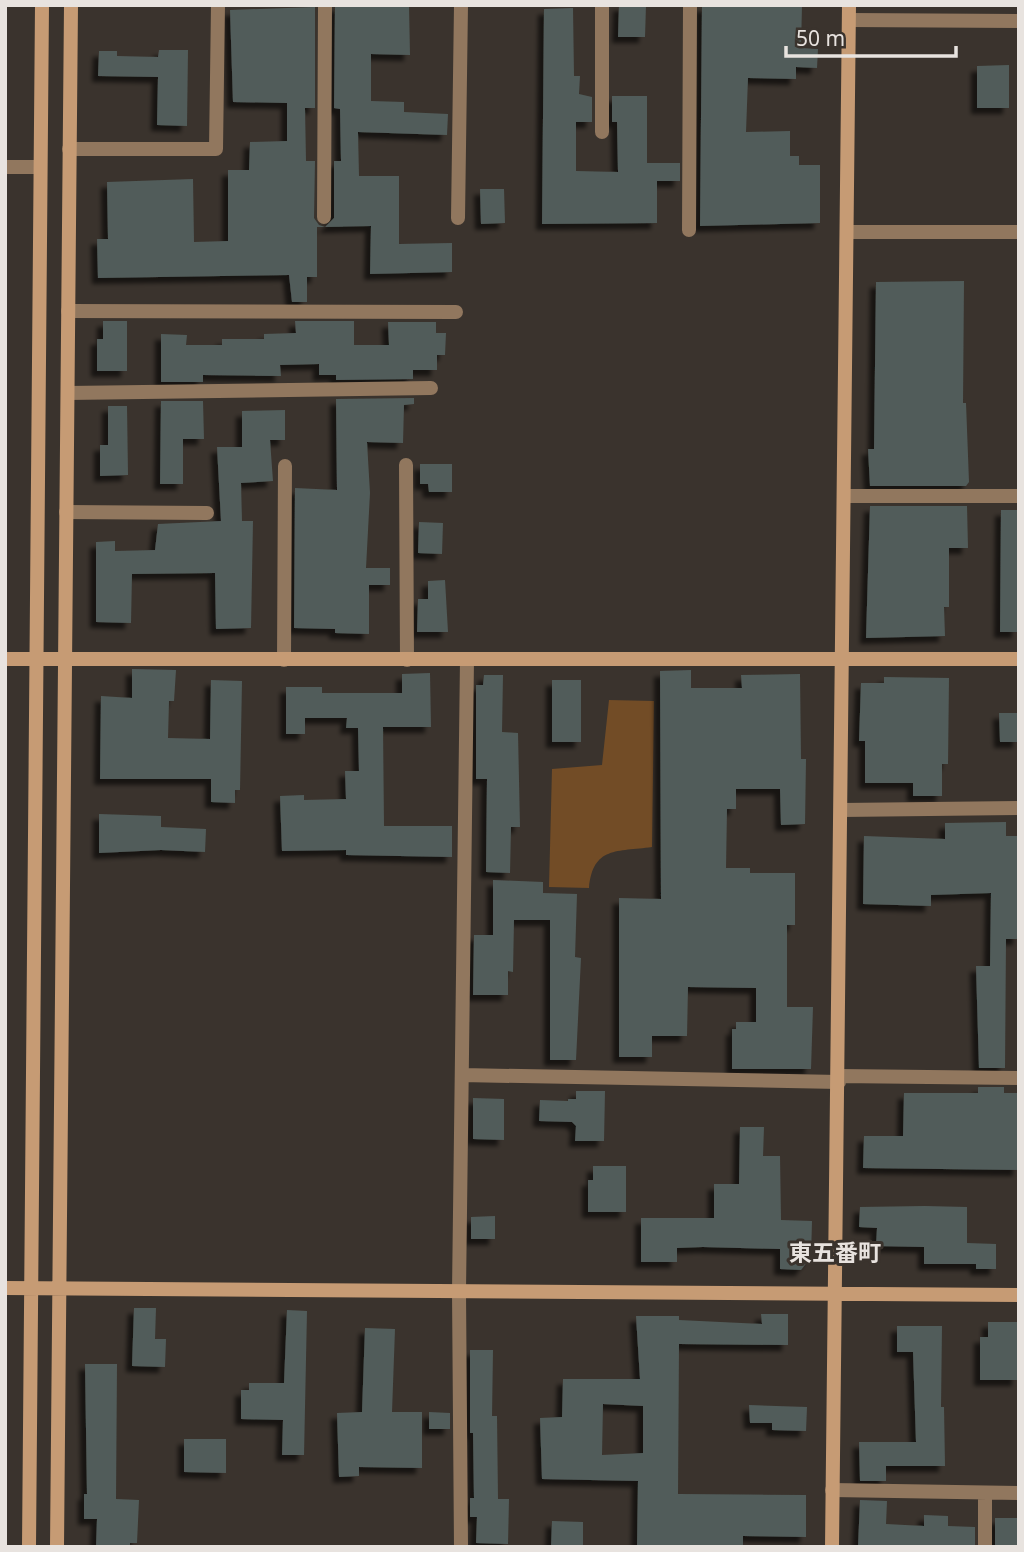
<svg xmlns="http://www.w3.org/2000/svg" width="1024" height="1552" viewBox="0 0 1024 1552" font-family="'Noto Sans','Noto Sans JP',sans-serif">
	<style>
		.green { fill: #724c26 }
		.building { fill: #515c5a; fill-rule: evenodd; filter: url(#shadow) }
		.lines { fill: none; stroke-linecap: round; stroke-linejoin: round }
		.street { stroke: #91775e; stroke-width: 14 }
		.secondary { stroke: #c69b74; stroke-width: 14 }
		.labels { text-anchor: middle; stroke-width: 6; stroke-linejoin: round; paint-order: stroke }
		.quarter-label { font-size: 23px; font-weight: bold; fill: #e8e3df; stroke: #3a332d }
	</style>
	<defs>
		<filter id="shadow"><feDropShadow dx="-6" dy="6" stdDeviation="2" flood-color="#0009"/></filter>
	</defs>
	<rect width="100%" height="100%" fill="#3a332d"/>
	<path class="green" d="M 609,700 L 654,701 L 652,847 C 617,852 593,846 589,888 L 549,887 L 552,769 L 602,765 Z"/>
	<path class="building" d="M 409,5 L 410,55 L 371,54 L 371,101 L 404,102 L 404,112 L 448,114 L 447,135 L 358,132 L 359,176 L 399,176 L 399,244 L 452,243 L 452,272 L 370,274 L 371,226 L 317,227 L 317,277 L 307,277 L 307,302 L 292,302 L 289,275 L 98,278 L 97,239 L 108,239 L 107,182 L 193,179 L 194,242 L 228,241 L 228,170 L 249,170 L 250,142 L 287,141 L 287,103 L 233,102 L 230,10 L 315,7 L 315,108 L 305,108 L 306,161 L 315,161 L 314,218 L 319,225 L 325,227 L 334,218 L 334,161 L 341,161 L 340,109 L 334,108 L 335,6 Z
		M 619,5 L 646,5 L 645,37 L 618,37 Z
		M 802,5 L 801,48 L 818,49 L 817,68 L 796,67 L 796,79 L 748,78 L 746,132 L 790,131 L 790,156 L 799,156 L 799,165 L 820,165 L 820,223 L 700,226 L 702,6 Z
		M 573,8 L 574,76 L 580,76 L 579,94 L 592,97 L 592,122 L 576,122 L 576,171 L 618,172 L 617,122 L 612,122 L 612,96 L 647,96 L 647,163 L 680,163 L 680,181 L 657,181 L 657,223 L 542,224 L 544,9 Z
		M 159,50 L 188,50 L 187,126 L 157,125 L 158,77 L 98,76 L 99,51 L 117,51 L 117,56 L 158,57 Z
		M 1009,65 L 1009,108 L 977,108 L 977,66 Z
		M 480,189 L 504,189 L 505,223 L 481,224 Z
		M 964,281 L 963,403 L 966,403 L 969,482 L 966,486 L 870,486 L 868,449 L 874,449 L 876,282 Z
		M 103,321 L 127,321 L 127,371 L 97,371 L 97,339 L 103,339 Z
		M 354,321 L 354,345 L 389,345 L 388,322 L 436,322 L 436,333 L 446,333 L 445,355 L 437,355 L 437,370 L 413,370 L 413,379 L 336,380 L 336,375 L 319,375 L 319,364 L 280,365 L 281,376 L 203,375 L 203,382 L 161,382 L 161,334 L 187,335 L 186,345 L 222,345 L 222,339 L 264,339 L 264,334 L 296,333 L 295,321 Z
		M 414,398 L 414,404 L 404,405 L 403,443 L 367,442 L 370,493 L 366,568 L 390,568 L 390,585 L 369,585 L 369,634 L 335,633 L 335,629 L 294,628 L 295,488 L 337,490 L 336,399 Z
		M 161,401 L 203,401 L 204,439 L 183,439 L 183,484 L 160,484 Z
		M 108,406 L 127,406 L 128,475 L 100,476 L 100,445 L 108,445 Z
		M 285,410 L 285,440 L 270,440 L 273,481 L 241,483 L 242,521 L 253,521 L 251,628 L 216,629 L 215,573 L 132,574 L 131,623 L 96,622 L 96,542 L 115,541 L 115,551 L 155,550 L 158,524 L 221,521 L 217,447 L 242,447 L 242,411 Z
		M 420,464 L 452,464 L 452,492 L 429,492 L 428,484 L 420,484 Z
		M 870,506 L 967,506 L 968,548 L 949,548 L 949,607 L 944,607 L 945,636 L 866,638 Z
		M 1001,510 L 1019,510 L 1018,632 L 1000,632 Z
		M 419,522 L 443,523 L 442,554 L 418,553 Z
		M 445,580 L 448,632 L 417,632 L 418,599 L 428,599 L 428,581 Z
		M 132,669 L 176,670 L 174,701 L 169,701 L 168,738 L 210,739 L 211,680 L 242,681 L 240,790 L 235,790 L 235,803 L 211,802 L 211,779 L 100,779 L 101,696 L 132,698 Z
		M 691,670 L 691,688 L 742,688 L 741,675 L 800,674 L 801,759 L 806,759 L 805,824 L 781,825 L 780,789 L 736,789 L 736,809 L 727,809 L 726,868 L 750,868 L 750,873 L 795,873 L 795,925 L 787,925 L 787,1007 L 813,1007 L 811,1069 L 732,1069 L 732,1029 L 736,1029 L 736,1022 L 756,1022 L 756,988 L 688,987 L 687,1036 L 652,1036 L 652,1057 L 619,1057 L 619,898 L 661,899 L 660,671 Z
		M 430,673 L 431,727 L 383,727 L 384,826 L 452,826 L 452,857 L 346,855 L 346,850 L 282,851 L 280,796 L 304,795 L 304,800 L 346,799 L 345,771 L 359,771 L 358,728 L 346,728 L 347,718 L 305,718 L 305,734 L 286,734 L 286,687 L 322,687 L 322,693 L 402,693 L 402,674 Z
		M 484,675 L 503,675 L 502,732 L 518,733 L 520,827 L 511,827 L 510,873 L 486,872 L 487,779 L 476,779 L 476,685 L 483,685 Z
		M 884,677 L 949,678 L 948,764 L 942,764 L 942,796 L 913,796 L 913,783 L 865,783 L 865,741 L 859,741 L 861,683 L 884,683 Z
		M 552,680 L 581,680 L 581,742 L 552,742 Z
		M 999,713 L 1019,713 L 1019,742 L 1000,742 Z
		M 99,814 L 161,816 L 161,827 L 206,829 L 205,852 L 161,850 L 99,853 Z
		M 1006,822 L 1006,836 L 1019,836 L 1019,939 L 1006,939 L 1005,1068 L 979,1068 L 976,966 L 990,966 L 991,893 L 931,895 L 931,906 L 863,904 L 864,836 L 945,839 L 945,823 Z
		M 493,880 L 543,882 L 543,893 L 577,894 L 575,957 L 581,958 L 576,1060 L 550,1060 L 550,920 L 514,920 L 513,972 L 508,971 L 508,995 L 473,995 L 474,935 L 493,935 Z
		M 978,1087 L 1004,1087 L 1004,1093 L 1019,1093 L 1019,1170 L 863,1168 L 864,1136 L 903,1136 L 904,1093 L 978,1093 Z
		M 576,1091 L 605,1091 L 604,1141 L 575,1141 L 576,1126 L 572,1122 L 539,1121 L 540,1100 L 568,1101 L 568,1099 L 576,1099 Z
		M 473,1098 L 504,1099 L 504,1140 L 473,1139 Z
		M 740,1127 L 764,1127 L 763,1156 L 780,1156 L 781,1220 L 812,1221 L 811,1257 L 801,1270 L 780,1269 L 780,1249 L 703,1247 L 677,1248 L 677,1262 L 641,1262 L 641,1218 L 714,1218 L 714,1184 L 739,1184 Z
		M 593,1166 L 626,1166 L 626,1212 L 588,1212 L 588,1180 L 593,1180 Z
		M 925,1206 L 967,1207 L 967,1243 L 996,1244 L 996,1269 L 976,1269 L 976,1264 L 924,1264 L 924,1247 L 876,1246 L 877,1228 L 859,1227 L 860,1207 Z
		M 495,1216 L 495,1239 L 471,1239 L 471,1217 Z
		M 134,1308 L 156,1308 L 155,1339 L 166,1339 L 165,1367 L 132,1366 Z
		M 287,1310 L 307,1311 L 304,1455 L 282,1455 L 283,1420 L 241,1419 L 241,1390 L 249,1390 L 249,1383 L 284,1383 Z
		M 761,1314 L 788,1314 L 788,1345 L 679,1344 L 678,1494 L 806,1495 L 806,1537 L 743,1536 L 743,1547 L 637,1547 L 638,1481 L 542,1479 L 540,1418 L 562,1417 L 563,1379 L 640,1379 L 636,1316 L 679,1316 L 679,1320 L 762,1324 ZM 603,1404 L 643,1406 L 643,1453 L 602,1455 Z
		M 988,1322 L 1018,1322 L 1018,1380 L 980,1380 L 980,1337 L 988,1337 Z
		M 897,1326 L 942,1326 L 941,1407 L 944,1407 L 945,1466 L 886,1466 L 886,1481 L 860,1481 L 859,1442 L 916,1442 L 913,1352 L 897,1352 Z
		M 365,1328 L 395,1329 L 392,1412 L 422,1412 L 422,1468 L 359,1467 L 359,1476 L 339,1477 L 337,1413 L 362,1412 Z
		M 470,1350 L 493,1350 L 492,1416 L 497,1416 L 498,1499 L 509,1499 L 508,1544 L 476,1543 L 477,1517 L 470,1517 L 470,1498 L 474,1498 L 473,1433 L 470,1433 Z
		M 85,1364 L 117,1364 L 116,1499 L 139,1500 L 137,1543 L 130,1543 L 130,1547 L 96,1547 L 97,1519 L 84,1519 L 84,1494 L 87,1494 Z
		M 749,1405 L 807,1407 L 806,1431 L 772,1430 L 772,1423 L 750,1423 Z
		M 429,1412 L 450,1413 L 450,1429 L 429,1429 Z
		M 184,1439 L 226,1439 L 226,1473 L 184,1472 Z
		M 860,1500 L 887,1501 L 886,1524 L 924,1526 L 924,1515 L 948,1516 L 948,1526 L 975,1527 L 975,1547 L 858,1547 Z
		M 995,1518 L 1019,1518 L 1019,1547 L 995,1547 Z
		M 552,1521 L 583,1522 L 583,1547 L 551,1547 Z"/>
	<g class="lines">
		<path class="street" d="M 849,20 L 1019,21
			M 602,132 L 602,5
			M 69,149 L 216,149 L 218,5
			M 5,167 L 40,167
			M 324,217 L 325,5
			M 458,218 L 461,5
			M 689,230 L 690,5
			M 847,232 L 1019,232
			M 68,311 L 456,312
			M 68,393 L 431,388
			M 406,465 L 407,660
			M 844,496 L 1019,496
			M 66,512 L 207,513
			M 284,660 L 285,466
			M 841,810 L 1019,808
			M 462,1075 L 839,1082
			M 839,1076 L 1019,1078
			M 832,1490 L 1019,1493
			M 461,1547 L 459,1291 L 467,660
			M 985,1547 L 985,1493"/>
		<path class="secondary" d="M 5,659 L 1019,659
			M 5,1288 L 1019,1295
			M 29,1547 L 42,5
			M 57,1547 L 71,5
			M 832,1547 L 849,5"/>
	</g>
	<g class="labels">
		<g class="quarter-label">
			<text x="835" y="1261">東五番町</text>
		</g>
	</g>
	<rect width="1024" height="1552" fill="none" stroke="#e8e3df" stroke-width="14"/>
	<path d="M786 46v10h170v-10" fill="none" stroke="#e8e3df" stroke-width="3.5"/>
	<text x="796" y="46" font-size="21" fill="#e8e3df" stroke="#3a332d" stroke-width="5" paint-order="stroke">50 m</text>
</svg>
